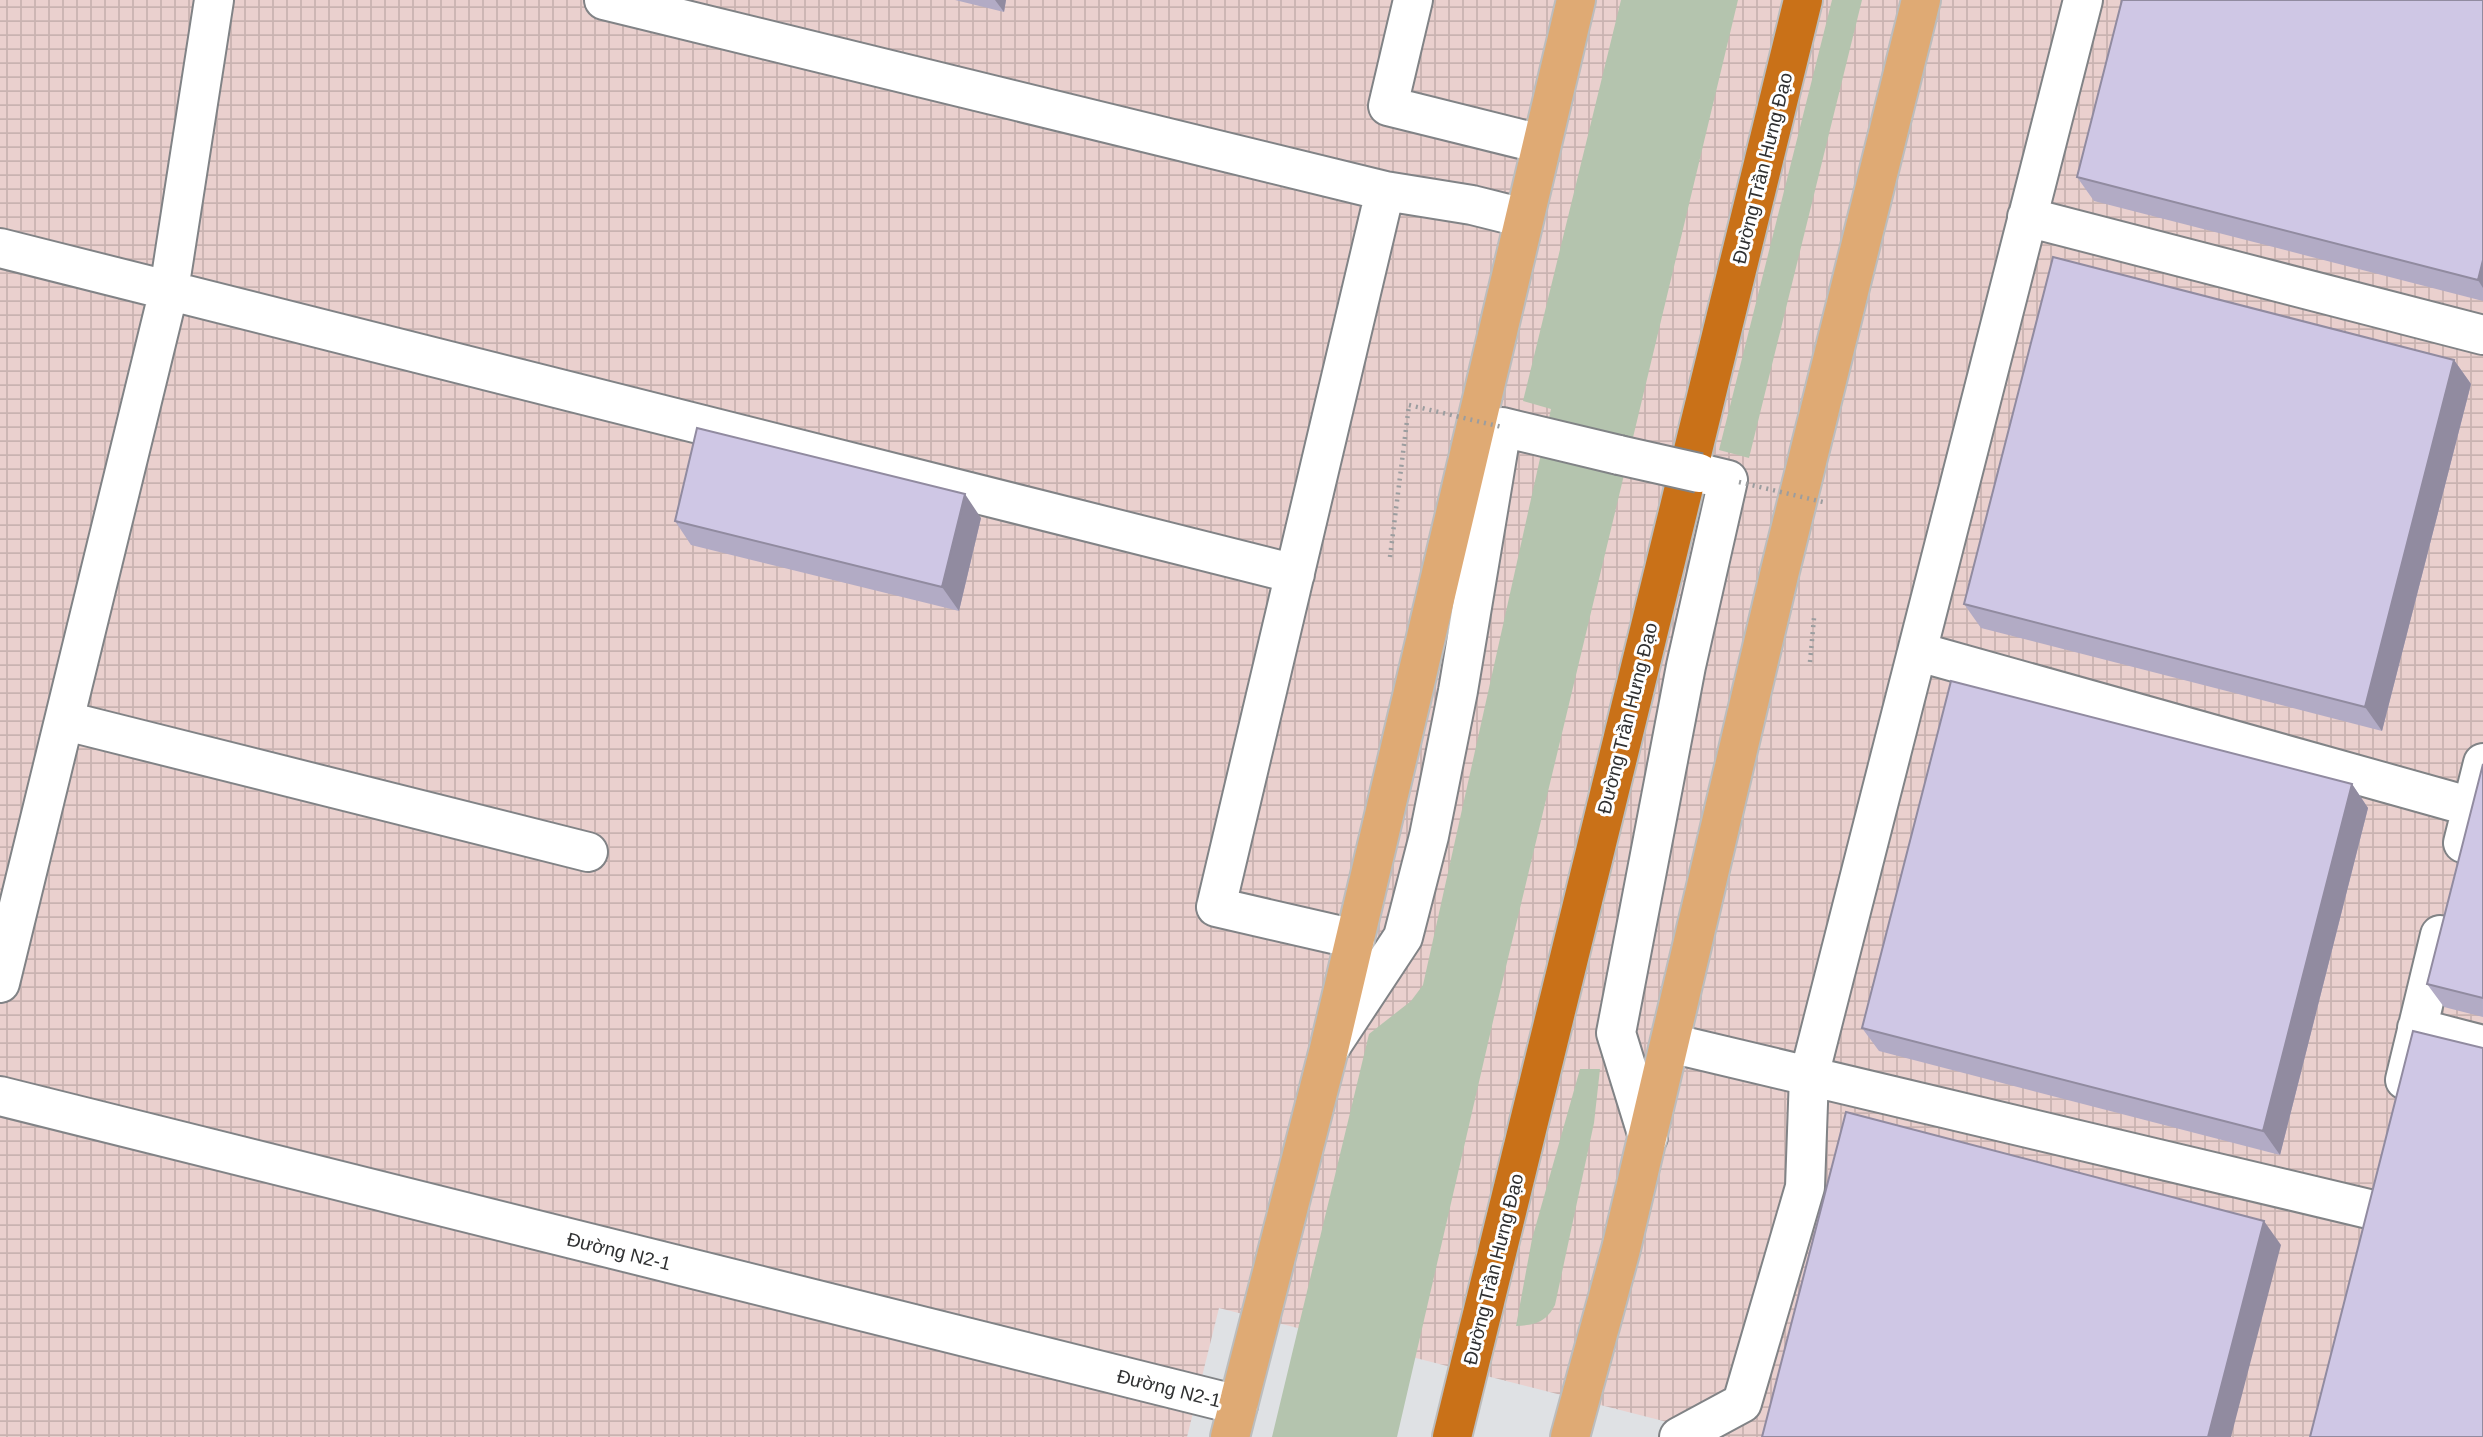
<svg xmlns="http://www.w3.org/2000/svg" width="2483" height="1437" viewBox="0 0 2483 1437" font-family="Arial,sans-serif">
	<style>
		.industrial { fill: url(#industrial-grid) }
		.green { fill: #b4c4ae }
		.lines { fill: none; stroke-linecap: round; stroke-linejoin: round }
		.minor-casing { stroke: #818386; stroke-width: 42 }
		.major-casing { stroke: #bcbdbd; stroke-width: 42 }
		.highway-casing { stroke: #bcbdbd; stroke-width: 42 }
		.path { stroke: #9b9d9f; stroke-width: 4.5; stroke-dasharray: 2 5; stroke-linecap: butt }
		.minor { stroke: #fff; stroke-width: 38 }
		.major { stroke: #dfaa74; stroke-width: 38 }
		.highway { stroke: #c97118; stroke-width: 38 }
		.minor-bridge-casing { stroke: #818386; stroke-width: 42; stroke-linecap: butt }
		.path-bridge { stroke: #9b9d9f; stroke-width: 4.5; stroke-dasharray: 2 5; stroke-linecap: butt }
		.minor-bridge { stroke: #fff; stroke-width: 38 }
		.wall { fill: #b2abc5 }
		.shaded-wall { fill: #918ba0 }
		.building { fill: #cfc7e5; stroke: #918ba0; stroke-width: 2 }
		.labels { text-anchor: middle; stroke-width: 6; stroke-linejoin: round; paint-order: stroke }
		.street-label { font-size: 19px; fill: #2f3031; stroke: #fff }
	</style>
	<defs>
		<pattern id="industrial-grid" width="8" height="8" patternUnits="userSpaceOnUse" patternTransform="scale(1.75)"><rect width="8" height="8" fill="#ead0ce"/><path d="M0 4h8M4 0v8" fill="none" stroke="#c9b3b1"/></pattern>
	</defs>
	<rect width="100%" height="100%" fill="#dfe1e4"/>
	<path class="industrial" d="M 0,0 L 2483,0 L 2483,1437 L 1726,1437 L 1219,1308 L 1187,1437 L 0,1437 Z"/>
	<path class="green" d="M 1621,0 L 1738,0 L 1497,1004 L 1397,1437 L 1272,1437 L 1369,1034 L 1411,1001 L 1423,985 L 1551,409 L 1523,401 Z
		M 1832,0 L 1862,0 L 1749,458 L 1719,450 Z
		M 1580,1069 L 1600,1069 L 1594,1123 L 1555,1305 C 1546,1322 1536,1325 1516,1326 L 1532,1239 Z"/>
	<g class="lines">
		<g class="minor-casing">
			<path id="minor" d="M 604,0 L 1385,191 L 1472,205 L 1524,218
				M 1413,0 L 1388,106 L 1541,144
				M 2027,217 L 2483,335
				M 0,248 L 1295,574
				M 1919,652 L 2472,807
				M 66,721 L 588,852
				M 2463,843 L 2483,763
				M 1355,939 L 1216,907 L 1385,191
				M 0,983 L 169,290 L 214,0
				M 2417,1028 L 2483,1045
				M 1670,1043 L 2373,1210
				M 1331,1046 L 1403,937 L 1429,836 L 1458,691 L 1502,427 L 1619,455
				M 2405,1080 L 2440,935
				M 0,1096 L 1238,1405
				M 1648,1137 L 1616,1033 L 1686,666 L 1728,480 L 1699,473
				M 1679,1437 L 1742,1403 L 1805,1187 L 1809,1076 L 2083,0"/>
		</g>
		<g class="major-casing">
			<path id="major" d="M 1230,1437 L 1329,1049 L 1576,0
				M 1570,1437 L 1621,1249 L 1779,575 L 1921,0"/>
		</g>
		<g class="highway-casing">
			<path id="highway" d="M 1452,1437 L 1803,0"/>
		</g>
		<path class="path" d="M 1390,557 L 1409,405
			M 1810,662 L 1814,618"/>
		<use href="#minor" class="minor"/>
		<use href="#major" class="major"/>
		<use href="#highway" class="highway"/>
		<g class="minor-bridge-casing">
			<path id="minor-bridge" d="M 1619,455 L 1699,473"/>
		</g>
		<path class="path-bridge" d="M 1409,405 L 1502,427
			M 1739,482 L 1823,502"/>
		<use href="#minor-bridge" class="minor-bridge"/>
	</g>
	<path class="wall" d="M 955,0 L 1006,0 L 1004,12 Z
		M 2483,0 L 2483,301 L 2094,201 L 2077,177 Z
		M 2454,360 L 2471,384 L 2382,731 L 1981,628 L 1964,604 Z
		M 981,518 L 959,611 L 691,545 L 675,521 Z
		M 2483,764 L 2483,1017 L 2444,1007 L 2427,984 Z
		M 2352,784 L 2368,808 L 2280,1155 L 1879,1051 L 1862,1028 Z"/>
	<path class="shaded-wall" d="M 995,0 L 1006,0 L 1004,12 Z
		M 2483,260 L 2483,288 L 2478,280 Z
		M 2454,360 L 2471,384 L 2382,731 L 2365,707 Z
		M 965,494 L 981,518 L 959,611 L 942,587 Z
		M 2352,784 L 2368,808 L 2280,1155 L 2263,1131 Z
		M 2264,1221 L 2281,1245 L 2231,1437 L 2208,1437 Z"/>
	<path class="building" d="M 2122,0 L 2483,0 L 2483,260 L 2478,280 L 2077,177 Z
		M 2053,257 L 2454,360 L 2365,707 L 1964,604 Z
		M 697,428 L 965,494 L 942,587 L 675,521 Z
		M 1951,681 L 2352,784 L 2263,1131 L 1862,1028 Z
		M 2483,764 L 2483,998 L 2427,984 Z
		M 2413,1031 L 2483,1048 L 2483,1437 L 2310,1437 Z
		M 1846,1112 L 2264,1221 L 2208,1437 L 1762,1437 Z"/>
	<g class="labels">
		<g class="street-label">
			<text transform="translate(1762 168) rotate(-76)" y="7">Đường Trần Hưng Đạo</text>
			<text transform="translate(1627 718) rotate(-76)" y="7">Đường Trần Hưng Đạo</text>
			<text transform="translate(619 1251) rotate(14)" y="7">Đường N2-1</text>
			<text transform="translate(1493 1269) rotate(-76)" y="7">Đường Trần Hưng Đạo</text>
			<text transform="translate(1169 1388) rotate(14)" y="7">Đường N2-1</text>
		</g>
	</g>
</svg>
